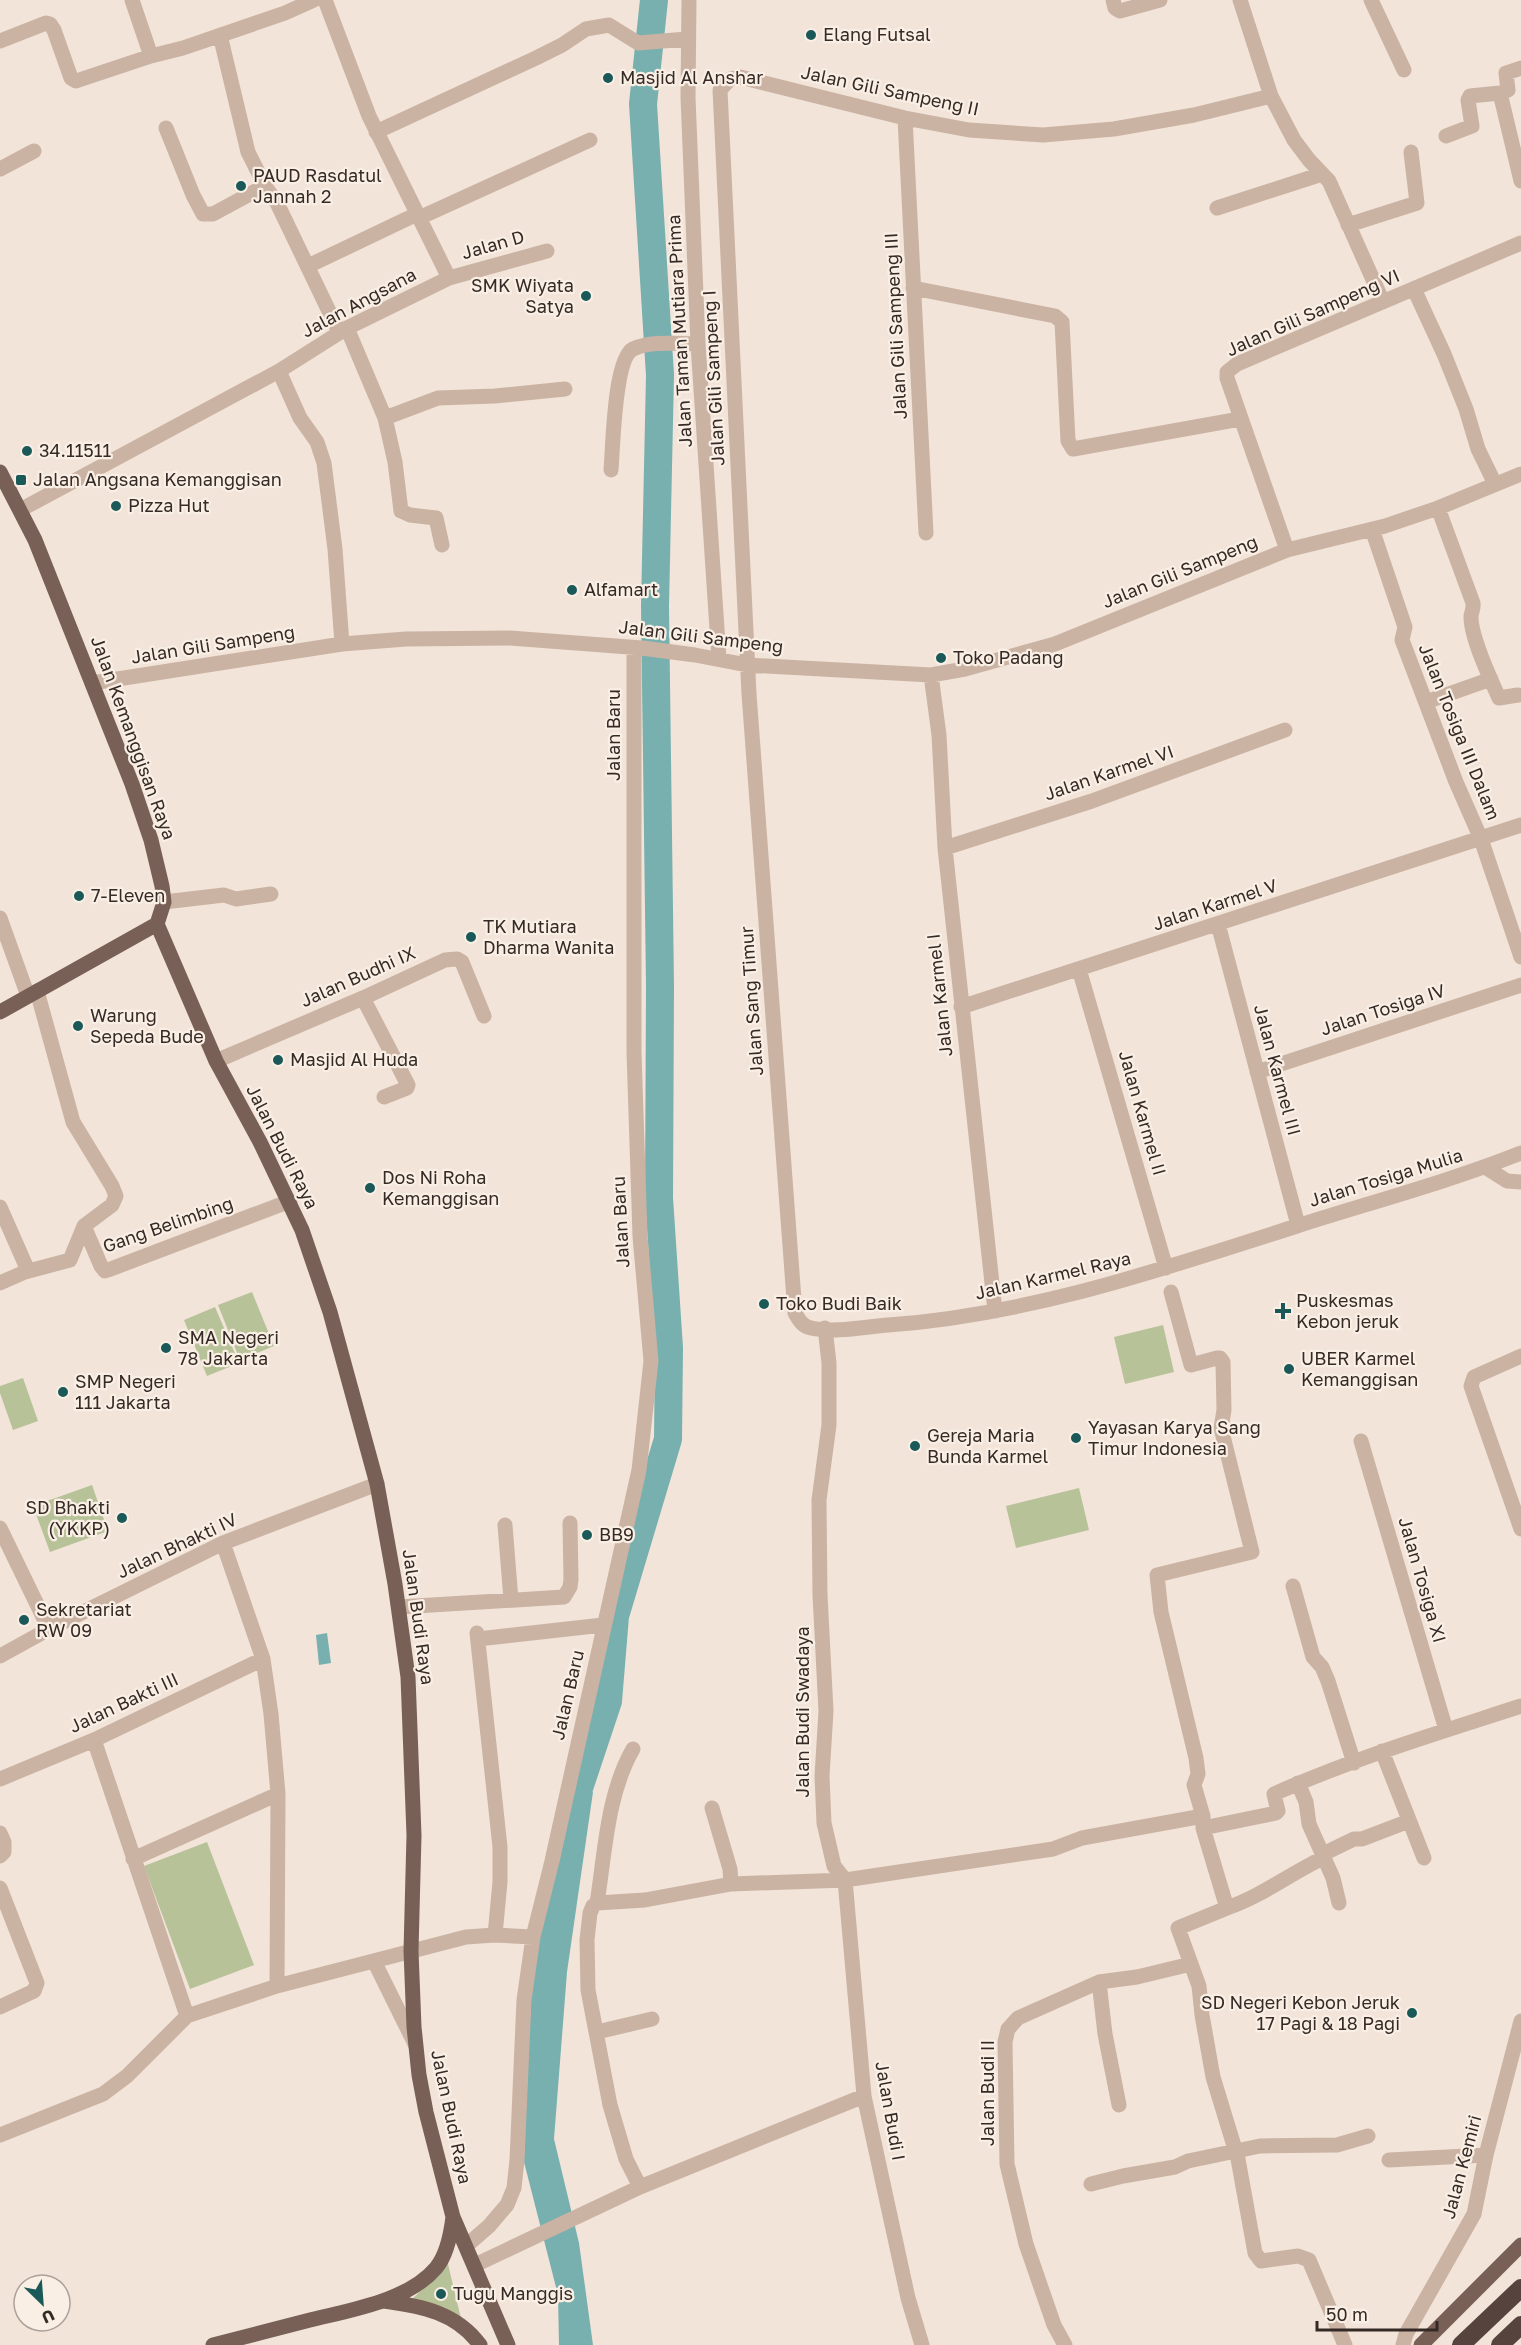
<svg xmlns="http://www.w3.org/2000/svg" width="1521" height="2345" viewBox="0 0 1521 2345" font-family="'Golos Text',sans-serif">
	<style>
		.green { fill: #b7c298 }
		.water { fill: #77b0af }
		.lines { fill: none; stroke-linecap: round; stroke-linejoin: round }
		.river { stroke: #77b0af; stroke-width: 28 }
		.minor { stroke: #cbb3a4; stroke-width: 15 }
		.primary { stroke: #786057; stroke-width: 15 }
		.motorway { stroke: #57433d; stroke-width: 18 }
		.poi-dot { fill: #1a5958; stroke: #faefe5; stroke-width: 2 }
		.labels { text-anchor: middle; stroke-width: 4.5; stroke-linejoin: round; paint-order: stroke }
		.poi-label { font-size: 18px; fill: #362a26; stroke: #faefe5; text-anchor: start }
		.street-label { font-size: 18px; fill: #362a26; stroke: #faefe5 }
	</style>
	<rect width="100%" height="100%" fill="#f2e4d9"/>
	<path class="green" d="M 252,1292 L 274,1346 L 240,1360 L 218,1305 Z
		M 215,1307 L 239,1363 L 207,1376 L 184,1320 Z
		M 1163,1325 L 1174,1372 L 1125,1384 L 1114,1337 Z
		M 23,1378 L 38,1421 L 13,1430 L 0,1393 L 0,1386 Z
		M 92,1485 L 108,1531 L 50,1552 L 33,1506 Z
		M 1079,1488 L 1089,1530 L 1016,1548 L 1006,1506 Z
		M 207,1842 L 254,1965 L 190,1989 L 144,1866 Z
		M 447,2260 L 464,2331 L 410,2301 L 427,2285 Z"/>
	<path class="water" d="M 327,1633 L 331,1663 L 319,1665 L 316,1635 Z
		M 593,1792 L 567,1972 L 554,2139 L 579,2243 L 593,2345 L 559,2345 L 558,2295 L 524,2162 L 527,1983 L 566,1801 Z"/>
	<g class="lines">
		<path class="river" d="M 571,1837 L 575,1800 L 608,1701 L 615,1616 L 668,1439 L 669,1348 L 659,1198 L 660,986 L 655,606 L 660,375 L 643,104 L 654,0"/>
		<path class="minor" d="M 132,0 L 151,56
			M 325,0 L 369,116 L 449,278
			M 689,0 L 688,97 L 698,344 L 719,659
			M 1113,0 L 1115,8 L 1120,11 L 1160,0
			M 1240,0 L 1271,96 L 1294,140 L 1309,160 L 1329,181 L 1383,302
			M 1371,0 L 1404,70
			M 220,35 L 248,152 L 265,186 L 277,203 L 339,332
			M 0,41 L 46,23 L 50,24 L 54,30 L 71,78 L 76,81 L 151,56 L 183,48 L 285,13 L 314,0
			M 1521,68 L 1506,73 L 1508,90 L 1500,93 L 1521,181
			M 1271,96 L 1194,115 L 1114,129 L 1043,135 L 969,130 L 905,118 L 740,77 L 730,79 L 720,90 L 749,694 L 795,1313 C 799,1320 802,1326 811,1328 C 834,1333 864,1327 888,1325 C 1029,1315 1163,1269 1297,1226 C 1372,1202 1448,1182 1521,1153
			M 905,118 L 926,533
			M 166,128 L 193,195 L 203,214 L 213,214 L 265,186
			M 376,132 L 536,58 L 562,45 L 586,29 L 609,25 L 638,43 L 687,39
			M 1446,136 L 1472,126 L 1468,100 L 1470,96 L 1500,93
			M 0,169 L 34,151
			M 1217,208 L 1322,174
			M 419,218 L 590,140
			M 1348,225 L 1417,203 L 1411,152
			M 308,266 L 417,214
			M 913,288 L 1055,316 L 1062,322 L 1068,441 L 1073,449 L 1240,419
			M 1414,289 L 1444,354 L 1466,409 L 1478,449 L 1495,484
			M 347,328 L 385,418 L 395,462 L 401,511 L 410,515 L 436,518 L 442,545
			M 279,371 L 300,418 L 317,442 L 324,463 L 335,549 L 342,644
			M 385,418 L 438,398 L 495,396 L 565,389
			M 611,470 C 613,448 614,359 633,349 C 651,340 679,344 698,344
			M 1438,508 L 1473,603 C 1474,609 1471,612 1471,617 C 1471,638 1490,678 1499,698 L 1518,695
			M 20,510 L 279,371 L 347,328 L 449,278 L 547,251
			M 1372,529 L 1405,627 L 1402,640 L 1456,782 L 1481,839 L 1521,957
			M 1287,550 L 1227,378 L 1227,372 L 1237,364 L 1521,243
			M 931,675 L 939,735 L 945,848 L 995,1311
			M 92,683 L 342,644 L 406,639 L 510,638 L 642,648 L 695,655 L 747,665 L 931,675 L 965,669 L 1055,644 L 1287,550 L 1385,526 L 1438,508 L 1521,474
			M 1426,702 L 1491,679
			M 945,848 L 1092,801 L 1285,730
			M 164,902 L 224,895 L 236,899 L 271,894
			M 0,918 L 28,996
			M 1218,924 L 1298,1225
			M 1079,969 L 1166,1268
			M 363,998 L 408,1085 L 407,1088 L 384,1097
			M 961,1007 L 1521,825
			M 216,1061 L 363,998 L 445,960 L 457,959 L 462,962 L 484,1016
			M 1257,1072 L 1521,985
			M 1485,1167 L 1507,1181 L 1521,1182
			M 0,1207 L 26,1266 L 25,1272 L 0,1283
			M 84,1226 L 101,1266 L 105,1271 L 108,1270 L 290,1201
			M 25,1272 L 70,1260 L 84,1226 L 112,1205 L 116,1196 L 112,1186 L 73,1122 L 37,991
			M 1171,1292 L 1191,1365 L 1217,1358 L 1220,1358 L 1223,1362 L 1224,1410 L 1221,1428 L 1252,1552 L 1157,1575 L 1161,1612 L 1196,1758 L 1198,1774 L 1194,1785 L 1203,1816 L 1203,1828 L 1227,1908 L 1178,1928 L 1199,1986 L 1202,2015 L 1213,2077 L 1238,2159 L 1255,2253 L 1261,2261 L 1298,2256 L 1309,2260 L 1345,2345
			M 825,1328 L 829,1363 L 829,1425 L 819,1500 L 820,1595 L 826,1711 L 822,1776 L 824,1823 L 834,1866 L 845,1880
			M 1521,1356 L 1474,1377 L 1471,1386 L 1521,1529
			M 1361,1441 L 1446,1730
			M 505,1525 L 511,1600
			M 0,1528 L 49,1629
			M 223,1543 L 263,1659 L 271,1714 L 278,1794 L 277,1986
			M 1293,1586 L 1313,1657 L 1322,1667 L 1328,1681 L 1354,1763
			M 399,1607 L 564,1597 L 570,1587 L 571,1579 L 570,1523
			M 477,1633 L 500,1847 L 500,1882 L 495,1935
			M 478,1639 L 603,1625
			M 0,1656 L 49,1629 L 223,1543 L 377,1484
			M 94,1740 L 187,2016
			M 633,1749 C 607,1794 605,1853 597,1903 L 593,1906 L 590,1913 L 587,1940 L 588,1990 L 610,2105 L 626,2159 L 640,2187
			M 1382,1751 L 1424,1858
			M 0,1779 L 94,1740 L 263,1659
			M 1298,1783 L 1306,1802 L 1309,1824 L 1333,1878 L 1339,1903
			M 712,1808 L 730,1869 L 731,1884
			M 1203,1828 L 1276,1813 L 1278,1811 L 1274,1794 C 1354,1758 1438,1733 1521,1706
			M 0,1833 L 4,1842 L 4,1852 L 0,1856
			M 1323,1854 L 1354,1839 L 1362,1839 L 1409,1821
			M 133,1859 L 278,1794
			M 845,1880 L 864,2096 L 908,2298 L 922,2345
			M 0,1888 L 37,1983 L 34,1991 L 0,2007
			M 597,1903 L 645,1900 L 731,1884 L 845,1880 L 1053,1849 L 1082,1838 L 1203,1816
			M 1227,1908 C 1262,1896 1291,1873 1325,1857
			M 374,1961 L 415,2044
			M 1099,1982 L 1105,2034 L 1119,2105
			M 597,2032 L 652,2019
			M 0,2135 L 103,2094 L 127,2076 L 187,2016 L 277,1986 L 466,1937 L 495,1935 L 533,1937
			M 1389,2160 L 1486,2155
			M 1091,2184 L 1123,2176 L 1175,2167 L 1188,2161 L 1260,2146 L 1337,2145 L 1368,2136
			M 466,2246 L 489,2226 L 507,2205 L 514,2188 L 517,2160 L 524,2000 L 533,1937 L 552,1861 L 639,1470 L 651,1361 L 640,1236 L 634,1052 L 634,648
			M 475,2265 L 640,2187 L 864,2096
			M 1065,2345 L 1054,2325 L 1026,2244 L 1007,2164 L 1005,2042 L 1008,2029 L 1018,2018 L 1099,1982 L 1137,1977 L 1191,1964
			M 1403,2345 L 1406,2334 L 1474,2214 L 1486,2155 L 1521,2021"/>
		<path class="primary" d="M 0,472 L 35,540 L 132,784 L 151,840 L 162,886 L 164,902 L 157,924 L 0,1012
			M 157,924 L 216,1061 L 260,1142 L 302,1230 L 330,1312 L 377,1484 L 395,1584 L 408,1677 L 414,1835 L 411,1951 L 414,2027 L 419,2075 L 426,2112 L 453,2217 L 508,2345
			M 384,2301 C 422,2306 457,2313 480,2345
			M 213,2345 C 245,2337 278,2328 310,2320 C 350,2310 408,2301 436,2268 C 447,2255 451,2233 453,2217
			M 1421,2345 L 1521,2245"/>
		<path class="motorway" d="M 1461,2345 L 1521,2288
			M 1500,2345 L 1521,2325"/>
	</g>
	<g class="poi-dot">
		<circle cx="811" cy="35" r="6"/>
		<circle cx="608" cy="78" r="6"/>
		<circle cx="241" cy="186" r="6"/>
		<circle cx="586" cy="296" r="6"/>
		<circle cx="27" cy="451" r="6"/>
		<rect x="15" y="474" width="12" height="12" rx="3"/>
		<circle cx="116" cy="506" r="6"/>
		<circle cx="572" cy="590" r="6"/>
		<circle cx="941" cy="658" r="6"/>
		<circle cx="79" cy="896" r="6"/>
		<circle cx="471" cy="937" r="6"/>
		<circle cx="78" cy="1026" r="6"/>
		<circle cx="278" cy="1060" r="6"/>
		<circle cx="370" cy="1188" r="6"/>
		<circle cx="764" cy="1304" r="6"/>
		<path d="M1280 1302h6v6h6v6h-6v6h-6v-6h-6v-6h6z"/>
		<circle cx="166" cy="1348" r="6"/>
		<circle cx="1289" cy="1369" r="6"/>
		<circle cx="63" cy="1392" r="6"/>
		<circle cx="1076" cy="1438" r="6"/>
		<circle cx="915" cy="1446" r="6"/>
		<circle cx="122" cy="1518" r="6"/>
		<circle cx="587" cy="1535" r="6"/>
		<circle cx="24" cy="1620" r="6"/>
		<circle cx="1412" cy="2013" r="6"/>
		<circle cx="441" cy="2294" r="6"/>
	</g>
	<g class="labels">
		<g class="poi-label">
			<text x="823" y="41">Elang Futsal</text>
			<text x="620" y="84">Masjid Al Anshar</text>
			<text x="253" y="182">PAUD Rasdatul<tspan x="253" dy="21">Jannah 2</tspan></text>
			<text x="574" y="292" text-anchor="end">SMK Wiyata<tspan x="574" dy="21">Satya</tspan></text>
			<text x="39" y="457">34.11511</text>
			<text x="33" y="486">Jalan Angsana Kemanggisan</text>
			<text x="128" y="512">Pizza Hut</text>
			<text x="584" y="596">Alfamart</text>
			<text x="953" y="664">Toko Padang</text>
			<text x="91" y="902">7-Eleven</text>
			<text x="483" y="933">TK Mutiara<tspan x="483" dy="21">Dharma Wanita</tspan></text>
			<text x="90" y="1022">Warung<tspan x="90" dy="21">Sepeda Bude</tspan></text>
			<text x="290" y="1066">Masjid Al Huda</text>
			<text x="382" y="1184">Dos Ni Roha<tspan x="382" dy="21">Kemanggisan</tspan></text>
			<text x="1296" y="1307">Puskesmas<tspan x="1296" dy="21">Kebon jeruk</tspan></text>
			<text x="776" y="1310">Toko Budi Baik</text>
			<text x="178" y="1344">SMA Negeri<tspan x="178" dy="21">78 Jakarta</tspan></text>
			<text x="1301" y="1365">UBER Karmel<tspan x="1301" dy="21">Kemanggisan</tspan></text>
			<text x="75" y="1388">SMP Negeri<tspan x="75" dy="21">111 Jakarta</tspan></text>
			<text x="1088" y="1434">Yayasan Karya Sang<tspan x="1088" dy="21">Timur Indonesia</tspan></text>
			<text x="927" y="1442">Gereja Maria<tspan x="927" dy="21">Bunda Karmel</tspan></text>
			<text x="110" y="1514" text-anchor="end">SD Bhakti<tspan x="110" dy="21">(YKKP)</tspan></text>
			<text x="599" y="1541">BB9</text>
			<text x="36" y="1616">Sekretariat<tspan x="36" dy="21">RW 09</tspan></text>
			<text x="1400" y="2009" text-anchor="end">SD Negeri Kebon Jeruk<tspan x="1400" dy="21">17 Pagi &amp; 18 Pagi</tspan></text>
			<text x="453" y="2300">Tugu Manggis</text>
		</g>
		<g class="street-label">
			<text transform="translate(890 91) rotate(12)" y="6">Jalan Gili Sampeng II</text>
			<text transform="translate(493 245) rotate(-16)" y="6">Jalan D</text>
			<text transform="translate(359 303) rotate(-28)" y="6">Jalan Angsana</text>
			<text transform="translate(1313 313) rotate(-24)" y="6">Jalan Gili Sampeng VI</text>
			<text transform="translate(896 326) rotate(-93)" y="6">Jalan Gili Sampeng III</text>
			<text transform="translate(680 331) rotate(-93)" y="6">Jalan Taman Mutiara Prima</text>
			<text transform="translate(714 378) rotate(-93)" y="6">Jalan Gili Sampeng I</text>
			<text transform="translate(1180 572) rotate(-22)" y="6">Jalan Gili Sampeng</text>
			<text transform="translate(701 637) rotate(7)" y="6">Jalan Gili Sampeng</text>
			<text transform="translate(213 645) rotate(-9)" y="6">Jalan Gili Sampeng</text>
			<text transform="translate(1459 732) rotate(68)" y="6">Jalan Tosiga III Dalam</text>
			<text transform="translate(614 735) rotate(-90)" y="6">Jalan Baru</text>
			<text transform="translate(133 738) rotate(70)" y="6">Jalan Kemanggisan Raya</text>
			<text transform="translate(1109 773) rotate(-19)" y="6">Jalan Karmel VI</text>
			<text transform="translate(1215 905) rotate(-18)" y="6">Jalan Karmel V</text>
			<text transform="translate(358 977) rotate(-24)" y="6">Jalan Budhi IX</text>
			<text transform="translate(940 995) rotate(-96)" y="6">Jalan Karmel I</text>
			<text transform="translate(752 1001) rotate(-94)" y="6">Jalan Sang Timur</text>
			<text transform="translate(1383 1010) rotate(-18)" y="6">Jalan Tosiga IV</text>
			<text transform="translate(1277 1070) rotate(75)" y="6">Jalan Karmel III</text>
			<text transform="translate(1142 1113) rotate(74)" y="6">Jalan Karmel II</text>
			<text transform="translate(282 1147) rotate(63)" y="6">Jalan Budi Raya</text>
			<text transform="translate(1386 1178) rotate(-17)" y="6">Jalan Tosiga Mulia</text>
			<text transform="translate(621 1222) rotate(-93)" y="6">Jalan Baru</text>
			<text transform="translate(168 1225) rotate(-19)" y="6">Gang Belimbing</text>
			<text transform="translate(1053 1276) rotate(-13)" y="6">Jalan Karmel Raya</text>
			<text transform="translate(177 1546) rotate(-25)" y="6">Jalan Bhakti IV</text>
			<text transform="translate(1422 1580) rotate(74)" y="6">Jalan Tosiga XI</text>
			<text transform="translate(418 1617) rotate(82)" y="6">Jalan Budi Raya</text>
			<text transform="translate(568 1695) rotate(-77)" y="6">Jalan Baru</text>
			<text transform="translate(124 1703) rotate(-25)" y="6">Jalan Bakti III</text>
			<text transform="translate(803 1712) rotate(-90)" y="6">Jalan Budi Swadaya</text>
			<text transform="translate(988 2093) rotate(-90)" y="6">Jalan Budi II</text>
			<text transform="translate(890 2111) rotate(80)" y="6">Jalan Budi I</text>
			<text transform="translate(451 2117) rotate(78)" y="6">Jalan Budi Raya</text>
			<text transform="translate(1462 2167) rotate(-75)" y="6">Jalan Kemiri</text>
		</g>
	</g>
	<g transform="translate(42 2303) rotate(155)"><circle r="28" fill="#faefe5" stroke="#aca099" stroke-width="1.5"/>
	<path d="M0-4.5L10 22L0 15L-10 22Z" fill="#1a5958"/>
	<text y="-9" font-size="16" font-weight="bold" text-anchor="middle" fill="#362a26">U</text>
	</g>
	<path d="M1317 2321v9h120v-9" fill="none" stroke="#362a26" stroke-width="3"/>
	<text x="1326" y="2321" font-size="18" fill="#362a26" stroke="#faefe5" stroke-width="4.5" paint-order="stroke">50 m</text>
</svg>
